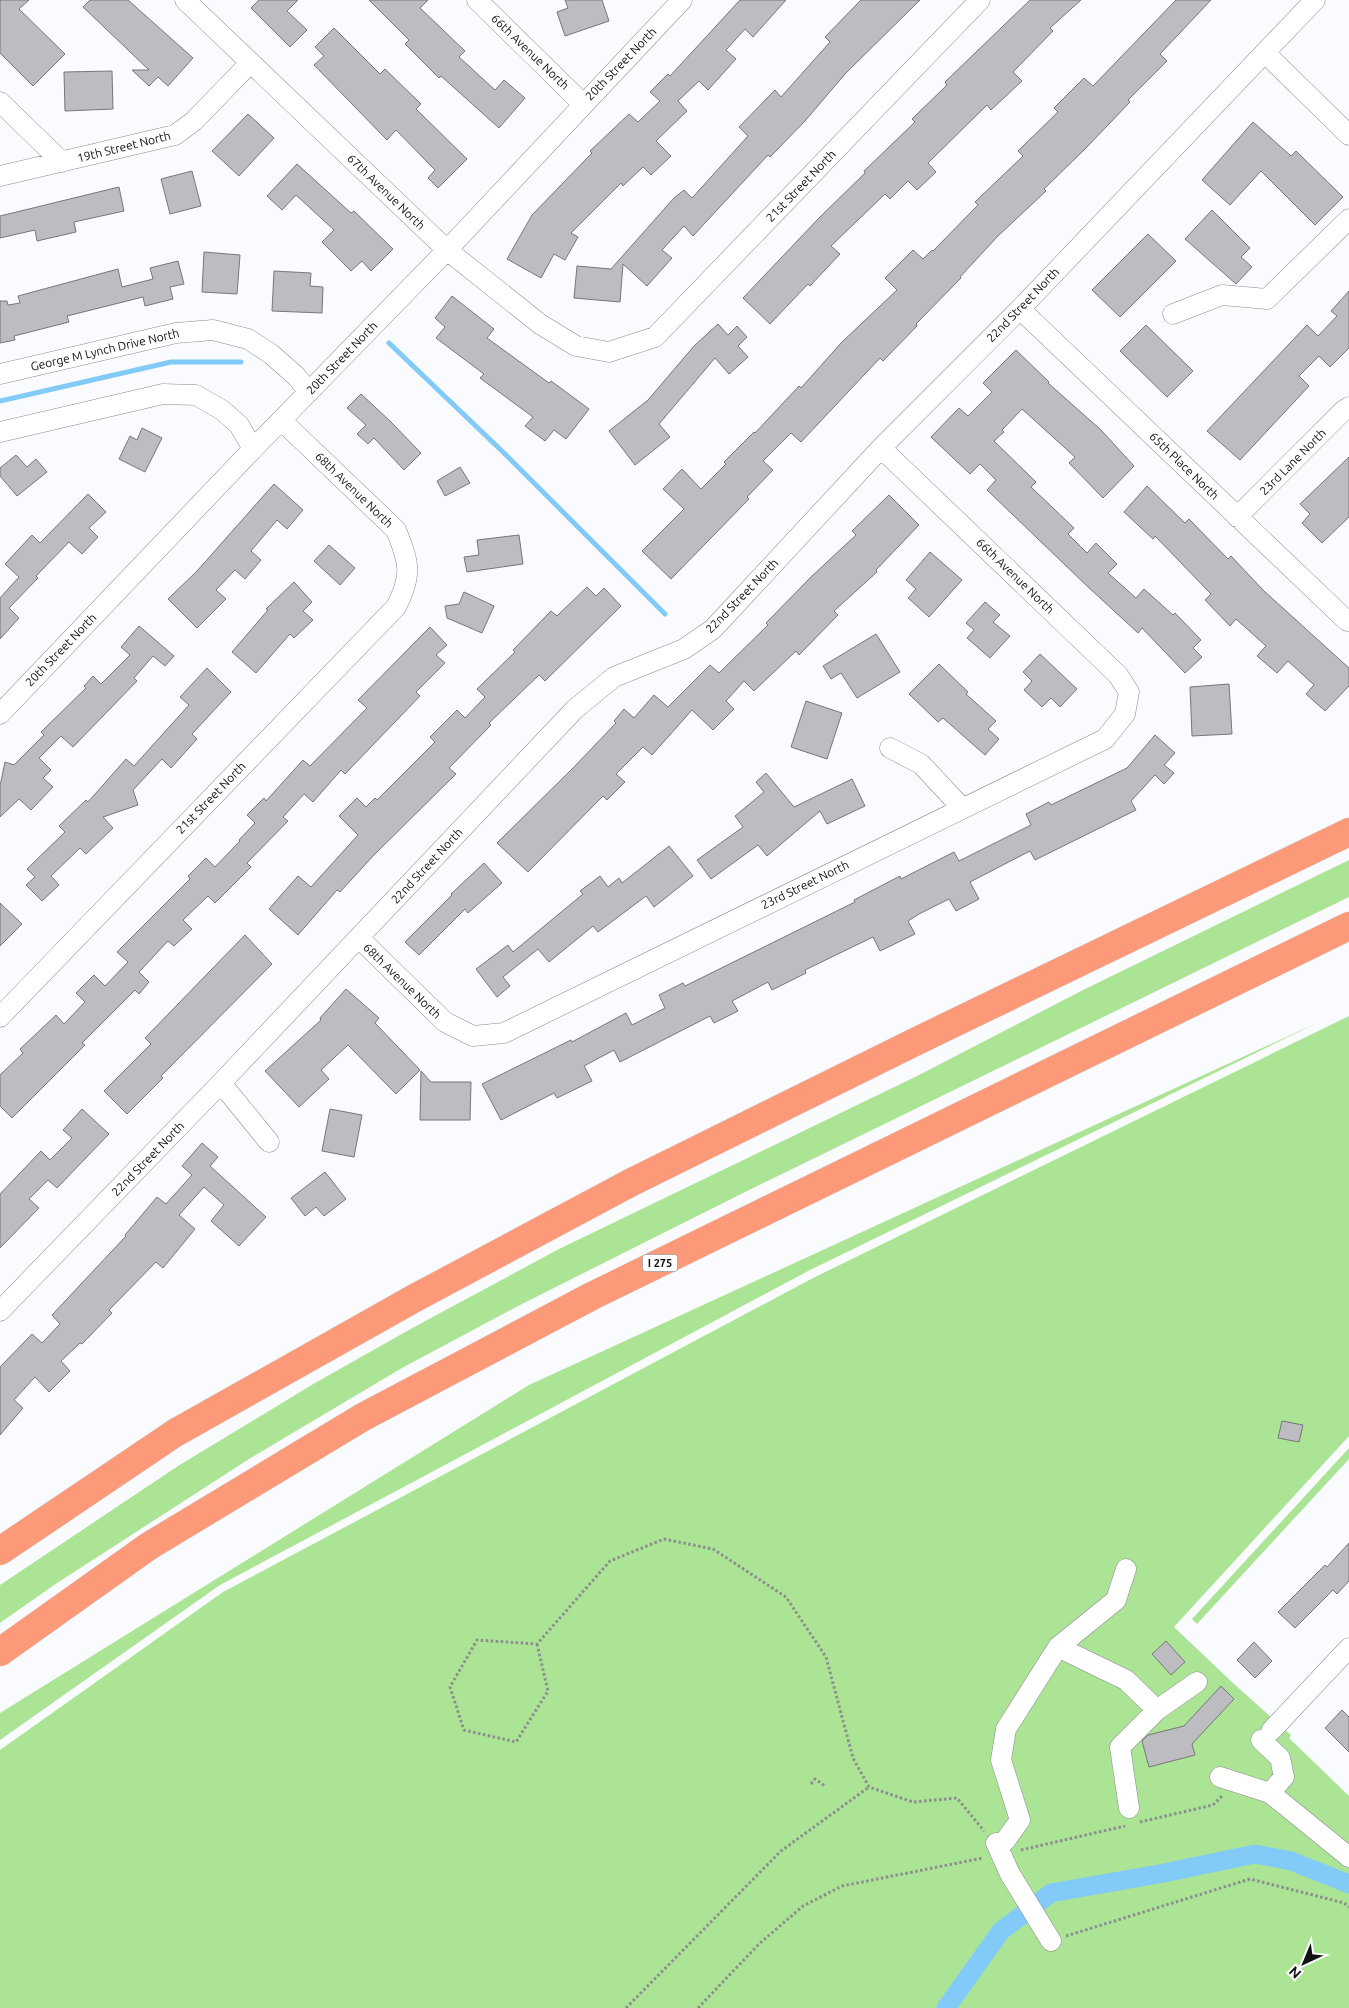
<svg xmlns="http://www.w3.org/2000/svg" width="1349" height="2008" viewBox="0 0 1349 2008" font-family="Ubuntu,sans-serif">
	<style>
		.green { fill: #ace495 }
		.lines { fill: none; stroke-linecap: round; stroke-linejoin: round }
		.stream { stroke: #82caf8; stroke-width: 5 }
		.canal { stroke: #82caf8; stroke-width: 19 }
		.building { fill: #bcbcc1; stroke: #76777b }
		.minor-casing { stroke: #8a8b8f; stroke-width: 21 }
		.highway-casing { stroke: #d9d9d9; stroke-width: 29 }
		.path { stroke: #8c8d8f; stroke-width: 3; stroke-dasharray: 2.5 2.5; stroke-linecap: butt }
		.minor { stroke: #fff; stroke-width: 20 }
		.highway { stroke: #fc9979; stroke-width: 28 }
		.labels { text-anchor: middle; stroke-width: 4; stroke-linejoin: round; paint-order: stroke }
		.shield { fill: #fff; stroke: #58585a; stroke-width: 1 }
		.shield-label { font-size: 11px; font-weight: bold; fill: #111113 }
		.street-label { font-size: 12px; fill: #111113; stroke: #fff }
	</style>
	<rect width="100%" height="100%" fill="#fafbfe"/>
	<path class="green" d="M 1349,860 L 1349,897 L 739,1195 L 520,1305 L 402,1368 L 249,1459 L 54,1585 L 0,1623 L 0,1585 L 178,1466 L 315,1383 L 416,1326 L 559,1249 L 917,1076 L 1083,990 Z
		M 1349,1016 L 1349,1436 L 1174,1627 L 1233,1683 L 1291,1735 L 1289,1738 L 1349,1796 L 1349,2008 L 0,2008 L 0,1750 L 223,1592 L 813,1278 Z
		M 1319,1022 L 810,1270 L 220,1585 L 0,1740 L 0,1713 L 529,1385 Z
		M 1349,1448 L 1349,1459 L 1197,1624 L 1192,1619 Z"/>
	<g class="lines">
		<path class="stream" d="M 389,343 L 504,453 L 665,614
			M 0,401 L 171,362 L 241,362"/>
		<path class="canal" d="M 946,2008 L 1001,1931 L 1051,1893 L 1164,1873 L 1255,1854 L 1291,1861 L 1349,1884"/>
	</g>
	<path class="building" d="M 0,0 L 29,0 L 19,9 L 65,54 L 33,86 L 0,53 Z
		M 90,0 L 128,0 L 193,58 L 168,86 L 158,77 L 149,86 L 132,70 L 149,70 L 83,7 Z
		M 259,0 L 298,0 L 287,11 L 307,30 L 290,47 L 251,8 Z
		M 369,0 L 428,0 L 420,8 L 465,51 L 459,57 L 495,90 L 504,80 L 525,98 L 499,128 L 441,76 L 439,78 L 405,44 L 409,40 Z
		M 565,0 L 602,0 L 609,21 L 565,36 L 557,12 L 568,8 Z
		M 740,0 L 786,0 L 753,37 L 745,29 L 726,50 L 736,59 L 708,90 L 699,81 L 678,101 L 687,111 L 656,141 L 671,156 L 651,175 L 643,167 L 623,186 L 621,183 L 571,233 L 578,237 L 565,260 L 554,254 L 541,278 L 507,259 L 532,215 L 592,153 L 590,151 L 629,114 L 638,122 L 660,101 L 650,92 L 668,74 L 670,76 Z
		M 861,0 L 920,0 L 845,74 L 805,121 L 770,157 L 768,155 L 693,236 L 684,226 L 662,250 L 672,258 L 647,286 L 623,264 L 620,302 L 574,298 L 577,266 L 611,269 L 674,198 L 684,190 L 692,198 L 748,136 L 739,127 L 775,90 L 781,97 L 830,42 L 825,37 Z
		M 1030,0 L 1081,0 L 1050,28 L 1053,31 L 1013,72 L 1022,81 L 991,110 L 987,105 L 928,163 L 936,172 L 917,190 L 908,181 L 890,199 L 885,194 L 831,246 L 840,254 L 810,286 L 808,284 L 770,324 L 743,298 L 819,218 L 865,173 L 864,171 L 915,122 L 912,119 L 947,85 L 945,82 Z
		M 1176,0 L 1211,0 L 1160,54 L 1167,61 L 1128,100 L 1130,102 L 1086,148 L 1044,189 L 1046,191 L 998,236 L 960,277 L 961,278 L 916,324 L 917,326 L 883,361 L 880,358 L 801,442 L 791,433 L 763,461 L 773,470 L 747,497 L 749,499 L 671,579 L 642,551 L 684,509 L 663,489 L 682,469 L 701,489 L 726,464 L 724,462 L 754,432 L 755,433 L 799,386 L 801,388 L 842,342 L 897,290 L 885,278 L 913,250 L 923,259 L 932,250 L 933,251 L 978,205 L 975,202 L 1023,156 L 1018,151 L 1058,112 L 1054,108 L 1084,78 L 1093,86 Z
		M 334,28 L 380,74 L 385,69 L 421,104 L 416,109 L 467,159 L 438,188 L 428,178 L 435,170 L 396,130 L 387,140 L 314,65 L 324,56 L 315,47 Z
		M 112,71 L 113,109 L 65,111 L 64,72 Z
		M 248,114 L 274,138 L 239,176 L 212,151 Z
		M 1253,122 L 1291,156 L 1296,151 L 1343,197 L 1315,225 L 1261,171 L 1230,205 L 1202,180 Z
		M 297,164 L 351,213 L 354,211 L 393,249 L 371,271 L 362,261 L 351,271 L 322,242 L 334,230 L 296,195 L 282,210 L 267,196 Z
		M 192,171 L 201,206 L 170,214 L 161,179 Z
		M 119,187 L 124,211 L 74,222 L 76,232 L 37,241 L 35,230 L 0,238 L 0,216 Z
		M 1212,210 L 1250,248 L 1241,257 L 1252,267 L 1236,284 L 1185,239 Z
		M 1148,234 L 1176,261 L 1120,317 L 1092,290 Z
		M 204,252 L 240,255 L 237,294 L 202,292 Z
		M 178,261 L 184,284 L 170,287 L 173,299 L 145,306 L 143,297 L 67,316 L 69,322 L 14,336 L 15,340 L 0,343 L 0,301 L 7,301 L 8,305 L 20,303 L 18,296 L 118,269 L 122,287 L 153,279 L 150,268 Z
		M 274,271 L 311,273 L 310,286 L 323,287 L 322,313 L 272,311 Z
		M 1349,291 L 1349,348 L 1330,367 L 1319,356 L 1299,376 L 1309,386 L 1240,460 L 1207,431 L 1307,325 L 1318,336 L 1337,316 L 1331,311 Z
		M 452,296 L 494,329 L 487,338 L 549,383 L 551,381 L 589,409 L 566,439 L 554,430 L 545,441 L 525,426 L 533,417 L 480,378 L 484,374 L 436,338 L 445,327 L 435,318 Z
		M 718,324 L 728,335 L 737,326 L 747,337 L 738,346 L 748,357 L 729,374 L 715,358 L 659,424 L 670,437 L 635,465 L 609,431 L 648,400 L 694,346 Z
		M 1146,325 L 1193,371 L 1167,397 L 1120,351 Z
		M 1016,350 L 1049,382 L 1048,383 L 1101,430 L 1134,466 L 1103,498 L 1069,463 L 1075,457 L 1022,409 L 1002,430 L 1004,432 L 994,441 L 1036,482 L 1031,487 L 1074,528 L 1068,534 L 1087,553 L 1096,543 L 1117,564 L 1108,573 L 1136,598 L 1144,589 L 1173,615 L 1175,613 L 1201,640 L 1193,648 L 1202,657 L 1185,673 L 1142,628 L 1138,633 L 1087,586 L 987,490 L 996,480 L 980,464 L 970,474 L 931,437 L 959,408 L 968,416 L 992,392 L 983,383 Z
		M 361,394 L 390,421 L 421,453 L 404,470 L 374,438 L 368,444 L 357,434 L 366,425 L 347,408 Z
		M 142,428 L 162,438 L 145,472 L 119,459 L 130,436 L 137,440 Z
		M 16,455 L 27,467 L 36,459 L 47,472 L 17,496 L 0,476 L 0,468 Z
		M 1349,457 L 1349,517 L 1322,543 L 1302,523 L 1310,514 L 1300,504 Z
		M 460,467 L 470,483 L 445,496 L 437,481 Z
		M 274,484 L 303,510 L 287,529 L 277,520 L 251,551 L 261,560 L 245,579 L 235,570 L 216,590 L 226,599 L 197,628 L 168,599 L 197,571 Z
		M 1147,486 L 1185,523 L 1189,519 L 1228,559 L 1231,556 L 1264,591 L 1349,668 L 1349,686 L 1325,711 L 1306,694 L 1314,685 L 1288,661 L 1277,673 L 1257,656 L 1266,646 L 1236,619 L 1230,626 L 1205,600 L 1211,594 L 1155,536 L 1153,539 L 1124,512 Z
		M 88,494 L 106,512 L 89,528 L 98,537 L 82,554 L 69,542 L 36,576 L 38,578 L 9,608 L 19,618 L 0,639 L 0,598 L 19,577 L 5,564 L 32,535 L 40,543 Z
		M 889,495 L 919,525 L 876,570 L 877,572 L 834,611 L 838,615 L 799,655 L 796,651 L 754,691 L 744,681 L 726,701 L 734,709 L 713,730 L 692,710 L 652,755 L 643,747 L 616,774 L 625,782 L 607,800 L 603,796 L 528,872 L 497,843 L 574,767 L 616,723 L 614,721 L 624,709 L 634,718 L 654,695 L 668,707 L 710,665 L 719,673 L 768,625 L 766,623 L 811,577 L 856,535 L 852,531 Z
		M 519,535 L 523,564 L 467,572 L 464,557 L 479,555 L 477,540 Z
		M 329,545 L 355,568 L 340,585 L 314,561 Z
		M 930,552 L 962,580 L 929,617 L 908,598 L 916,589 L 906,580 Z
		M 294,582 L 312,602 L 303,611 L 313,620 L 294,638 L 290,634 L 256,673 L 232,652 L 268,610 L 266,609 Z
		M 587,587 L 596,596 L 604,588 L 621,606 L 545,681 L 539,675 L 489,723 L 491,725 L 449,768 L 456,774 L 373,856 L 340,892 L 337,890 L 298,935 L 269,909 L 298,876 L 311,887 L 358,835 L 339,816 L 357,798 L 366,807 L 375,798 L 377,800 L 435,742 L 430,737 L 457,710 L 465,718 L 485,697 L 477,689 L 515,652 L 513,650 L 551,611 L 557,616 Z
		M 464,592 L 494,606 L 482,633 L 447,618 L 445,606 L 459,604 Z
		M 985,602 L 1000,615 L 993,622 L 1010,636 L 990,658 L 967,638 L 974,630 L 966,623 Z
		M 139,626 L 174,656 L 165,666 L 153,656 L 134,678 L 137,681 L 73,747 L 61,736 L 39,758 L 51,770 L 43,778 L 53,787 L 31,810 L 19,799 L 0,817 L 0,786 L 5,762 L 14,765 L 44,735 L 41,732 L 86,688 L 84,686 L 93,676 L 101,684 L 130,655 L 121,647 Z
		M 430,627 L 447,645 L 436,655 L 445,663 L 416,692 L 420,696 L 345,774 L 341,770 L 313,802 L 304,794 L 283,817 L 288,821 L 247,863 L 251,867 L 215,903 L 208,896 L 183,920 L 192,929 L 174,946 L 168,941 L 139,972 L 149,982 L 139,994 L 135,990 L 82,1043 L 85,1045 L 12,1118 L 0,1106 L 0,1075 L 23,1053 L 20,1049 L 56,1015 L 64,1024 L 85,1002 L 76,993 L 94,975 L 105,986 L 128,962 L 117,952 L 190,879 L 188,876 L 206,858 L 215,867 L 240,841 L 239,840 L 255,823 L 247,815 L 264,798 L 266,801 L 303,760 L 310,766 L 367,708 L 358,700 Z
		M 876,634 L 900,672 L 857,698 L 841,673 L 831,679 L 823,666 Z
		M 1040,654 L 1077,689 L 1060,707 L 1051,698 L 1042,707 L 1024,690 L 1032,681 L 1023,672 Z
		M 939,664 L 968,692 L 966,694 L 996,721 L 988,729 L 999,739 L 985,755 L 943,718 L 938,722 L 909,694 Z
		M 207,668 L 231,692 L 192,734 L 197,739 L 171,768 L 162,759 L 133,790 L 138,805 L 103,817 L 113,828 L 86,854 L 80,848 L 51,876 L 59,885 L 42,901 L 26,885 L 35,877 L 27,869 L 65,832 L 59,826 L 86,800 L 88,802 L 126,759 L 134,766 L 189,705 L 180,697 Z
		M 1229,684 L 1232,734 L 1192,736 L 1190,687 Z
		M 806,701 L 842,713 L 827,759 L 791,747 Z
		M 1155,735 L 1175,753 L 1164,765 L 1174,773 L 1164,784 L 1155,775 L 1131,801 L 1136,810 L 1035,860 L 1030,851 L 970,882 L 979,899 L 956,911 L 949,899 L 919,914 L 908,921 L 915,934 L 880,951 L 873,937 L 805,970 L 806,973 L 772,990 L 768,982 L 732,1001 L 738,1011 L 714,1023 L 710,1016 L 620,1062 L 614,1050 L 584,1066 L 592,1081 L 557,1098 L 554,1093 L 501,1120 L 482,1084 L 571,1040 L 572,1042 L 626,1013 L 632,1025 L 665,1008 L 659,995 L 683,983 L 685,986 L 855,902 L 854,900 L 900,876 L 901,879 L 954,852 L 959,861 L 1031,825 L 1026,814 L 1049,802 L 1051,805 L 1127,768 Z
		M 766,773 L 794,807 L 852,779 L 865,806 L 827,824 L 820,811 L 767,856 L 758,845 L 711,879 L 697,860 L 743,827 L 735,816 L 764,792 L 756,782 Z
		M 669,846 L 693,876 L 654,907 L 646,896 L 598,932 L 593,926 L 549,962 L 538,949 L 503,977 L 510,986 L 497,997 L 476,969 L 508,945 L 513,952 L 583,894 L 580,891 L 600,876 L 608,887 L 619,878 L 622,883 Z
		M 484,863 L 502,883 L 468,913 L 465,909 L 419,955 L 405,942 L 452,895 L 451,894 Z
		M 0,903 L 22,924 L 0,946 Z
		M 245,935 L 272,964 L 161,1076 L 163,1078 L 127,1114 L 104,1091 L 151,1044 L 145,1038 Z
		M 346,989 L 379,1018 L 375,1023 L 420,1070 L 396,1094 L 348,1045 L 321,1070 L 329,1079 L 299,1107 L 265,1071 L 321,1020 L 320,1018 Z
		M 421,1071 L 431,1082 L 471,1082 L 470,1120 L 420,1120 Z
		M 82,1109 L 109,1134 L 57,1188 L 48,1180 L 29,1199 L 39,1208 L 0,1248 L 0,1194 L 41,1151 L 50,1160 L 72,1138 L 63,1130 Z
		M 330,1109 L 362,1115 L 354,1157 L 322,1151 Z
		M 202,1143 L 218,1157 L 210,1166 L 266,1217 L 239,1246 L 211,1221 L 224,1205 L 204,1187 L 179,1215 L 195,1229 L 163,1268 L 156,1262 L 109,1310 L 112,1313 L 82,1344 L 80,1343 L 61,1361 L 70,1371 L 49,1392 L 35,1377 L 14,1400 L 23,1408 L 0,1435 L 0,1367 L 32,1334 L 42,1343 L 60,1324 L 52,1315 L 126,1236 L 125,1235 L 157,1197 L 166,1204 L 192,1175 L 182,1166 Z
		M 325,1172 L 346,1199 L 324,1216 L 316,1207 L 305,1216 L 291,1198 Z
		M 1282,1421 L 1303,1425 L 1299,1442 L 1278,1438 Z
		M 1349,1543 L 1349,1581 L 1337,1594 L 1333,1590 L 1295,1628 L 1278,1612 L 1325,1565 L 1327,1567 Z
		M 1166,1641 L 1185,1662 L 1171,1675 L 1152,1654 Z
		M 1254,1642 L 1272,1661 L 1255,1678 L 1237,1660 Z
		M 1221,1686 L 1234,1699 L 1192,1744 L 1195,1755 L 1149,1767 L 1142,1741 L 1148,1735 L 1184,1726 Z
		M 1342,1710 L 1349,1717 L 1349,1752 L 1325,1728 Z"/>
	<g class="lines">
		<g class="minor-casing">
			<path id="minor" d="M 185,0 L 447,250 L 540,324 L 576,346 L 609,352 L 655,337 L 980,0
				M 477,0 L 583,104
				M 1265,53 L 1349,135
				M 0,102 L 62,162
				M 0,176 L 175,135 L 194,121 L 250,63
				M 1020,309 L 1347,621 L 1349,621
				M 1173,314 L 1222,295 L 1267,299 L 1349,219
				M 0,374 L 176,333 L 213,330 L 248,339 L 271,354 L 296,376 L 309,392
				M 0,432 L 163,394 L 196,395 L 222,410 L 239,425 L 253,449
				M 1237,517 L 1344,410 L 1349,407
				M 0,714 L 253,449 L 447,250 L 682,0
				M 890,748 L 921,764 L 962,808
				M 359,938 L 445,1022 L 473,1036 L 504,1033 L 1105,739 L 1125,714 L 1129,692 L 1118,675 L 881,448
				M 0,1017 L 396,607 C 413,575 409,562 396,530 L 282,421
				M 221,1083 L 269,1142
				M 0,1311 L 221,1083 L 575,709 L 614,677 L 684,649 L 713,629 L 881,448 L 1020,309 L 1315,0
				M 1058,1647 L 1126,1680 L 1157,1710 L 1197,1682
				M 1271,1731 L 1349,1648
				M 1261,1740 L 1280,1758 L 1284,1777 L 1270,1793
				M 1220,1777 L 1270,1793 L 1349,1857
				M 1129,1808 L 1120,1747 L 1157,1710
				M 1005,1841 L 1020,1820 L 1001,1760 L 1006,1729 L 1058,1647 L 1116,1600 L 1126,1569
				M 996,1843 L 1010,1874 L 1051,1941"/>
		</g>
		<g class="highway-casing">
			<path id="highway" d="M 0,1551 L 175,1433 L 413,1299 L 630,1183 L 921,1039 L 1349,832
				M 0,1652 L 149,1546 L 363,1417 L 592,1296 L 1349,926"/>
		</g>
		<path class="path" d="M 537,1644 L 548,1691 L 516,1742 L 464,1730 L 450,1687 L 477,1640 L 537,1644 L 610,1561 L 664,1539 L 713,1549 L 786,1597 L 826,1657 L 853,1758 L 869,1787 L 913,1802 L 957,1798 L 984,1831
			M 811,1784 L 815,1779 L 825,1786
			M 1140,1822 L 1213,1805 L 1223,1795
			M 1021,1850 L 1125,1826
			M 1066,1936 L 1250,1879 L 1344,1903 L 1349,1907
			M 626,2008 L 781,1851 L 869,1787
			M 698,2008 L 759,1944 L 803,1906 L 842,1886 L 983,1858"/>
		<use href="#minor" class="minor"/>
		<use href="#highway" class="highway"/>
	</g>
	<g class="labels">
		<rect class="shield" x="642.5" y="1254.5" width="35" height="17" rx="4"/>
		<g class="shield-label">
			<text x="660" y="1267">I 275</text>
		</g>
		<g class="street-label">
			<text transform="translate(530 52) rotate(44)" y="4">66th Avenue North</text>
			<text transform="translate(621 64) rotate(-46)" y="4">20th Street North</text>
			<text transform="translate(124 147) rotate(-14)" y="4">19th Street North</text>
			<text transform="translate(801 186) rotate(-46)" y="4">21st Street North</text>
			<text transform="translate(386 192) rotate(44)" y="4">67th Avenue North</text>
			<text transform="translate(1023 305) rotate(-46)" y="4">22nd Street North</text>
			<text transform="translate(105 350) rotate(-13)" y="4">George M Lynch Drive North</text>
			<text transform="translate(342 358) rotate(-46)" y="4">20th Street North</text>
			<text transform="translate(1293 462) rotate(-45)" y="4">23rd Lane North</text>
			<text transform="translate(1184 466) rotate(44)" y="4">65th Place North</text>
			<text transform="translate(354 490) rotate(44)" y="4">68th Avenue North</text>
			<text transform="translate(1015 576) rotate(44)" y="4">66th Avenue North</text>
			<text transform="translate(742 596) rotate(-46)" y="4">22nd Street North</text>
			<text transform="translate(61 650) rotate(-46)" y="4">20th Street North</text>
			<text transform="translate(211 798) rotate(-46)" y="4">21st Street North</text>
			<text transform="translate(427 866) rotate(-47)" y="4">22nd Street North</text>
			<text transform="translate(805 885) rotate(-26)" y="4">23rd Street North</text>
			<text transform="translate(402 981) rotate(44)" y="4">68th Avenue North</text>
			<text transform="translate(148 1159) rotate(-46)" y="4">22nd Street North</text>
		</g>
	</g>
	<g transform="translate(1304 1963) rotate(224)" stroke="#ffffff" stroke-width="4" paint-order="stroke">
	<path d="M0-4L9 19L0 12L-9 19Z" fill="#111113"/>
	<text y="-8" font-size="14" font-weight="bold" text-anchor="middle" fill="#111113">N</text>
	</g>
</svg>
